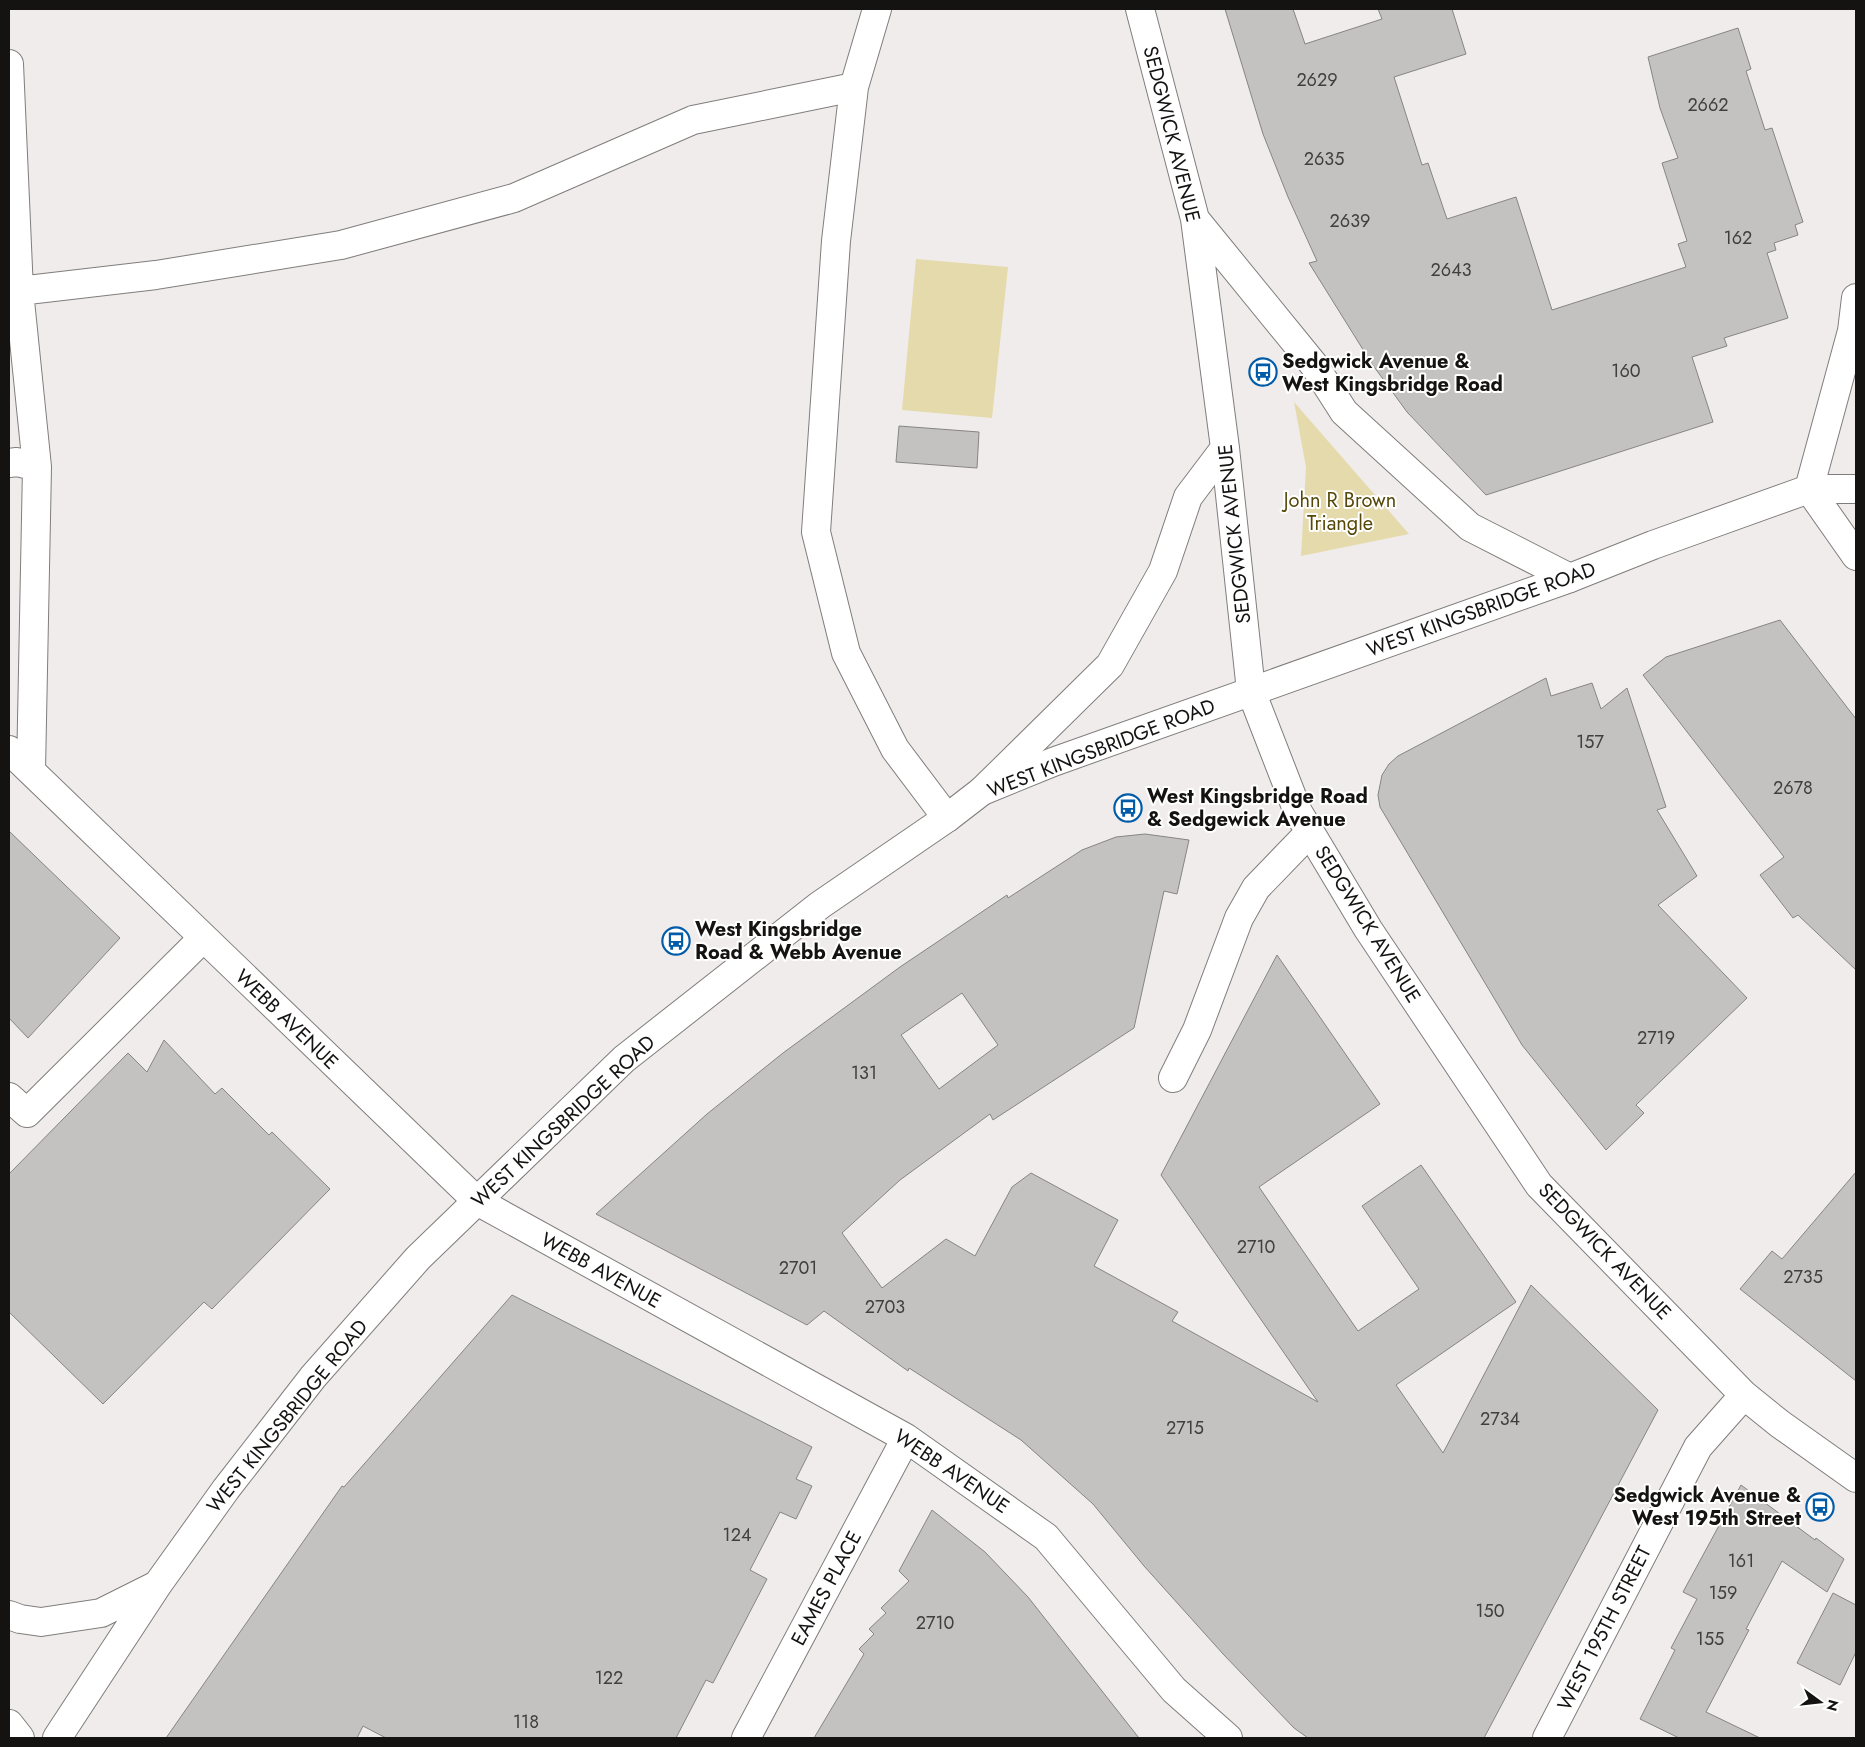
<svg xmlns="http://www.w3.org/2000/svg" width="1865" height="1747" viewBox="0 0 1865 1747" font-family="Jost,sans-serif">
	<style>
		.green { fill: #e5daac }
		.building { fill: #c4c1c1; stroke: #878484; fill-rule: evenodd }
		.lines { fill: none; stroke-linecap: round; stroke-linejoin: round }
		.minor-casing { stroke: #807d7c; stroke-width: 30 }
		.major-casing { stroke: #807d7c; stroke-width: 30 }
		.minor { stroke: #fff; stroke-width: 28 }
		.major { stroke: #fff; stroke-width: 28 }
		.labels { text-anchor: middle; stroke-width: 4; stroke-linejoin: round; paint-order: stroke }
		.number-label { font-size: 18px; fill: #403e3e }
		.street-label { font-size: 20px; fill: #141312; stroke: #fff }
		.poi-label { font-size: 20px; font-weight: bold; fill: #141312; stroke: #fff; text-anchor: start }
		.park-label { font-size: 20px; fill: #554809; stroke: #fff }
	</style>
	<rect width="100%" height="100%" fill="#f0eceb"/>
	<path class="green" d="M 916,259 L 1008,267 L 992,418 L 902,410 Z
		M 1294,402 L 1409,534 L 1301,556 L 1306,467 Z"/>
	<path class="building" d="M 1225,9 L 1293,9 L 1305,44 L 1382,19 L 1378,9 L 1452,9 L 1466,54 L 1394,77 L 1422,165 L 1428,163 L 1447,219 L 1516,197 L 1552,310 L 1686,267 L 1678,244 L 1687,241 L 1662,163 L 1678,158 L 1660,108 L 1648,57 L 1738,28 L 1751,69 L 1746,71 L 1765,130 L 1772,128 L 1803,222 L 1795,225 L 1798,235 L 1774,243 L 1776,250 L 1767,253 L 1788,318 L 1724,338 L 1727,346 L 1692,357 L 1713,422 L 1486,495 L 1407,412 L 1372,364 L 1309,263 L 1317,261 L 1288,197 L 1263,134 Z
		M 899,426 L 979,432 L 977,468 L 896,462 Z
		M 1780,620 L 1856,719 L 1856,970 L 1798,915 L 1793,918 L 1760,875 L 1784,857 L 1643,675 L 1666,657 Z
		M 1546,678 L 1551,696 L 1592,683 L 1601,709 L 1627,688 L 1666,807 L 1657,810 L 1697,876 L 1658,905 L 1747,998 L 1636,1105 L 1644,1113 L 1606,1150 L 1522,1045 L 1380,807 L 1378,795 L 1382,775 L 1389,764 L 1398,756 Z
		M 9,831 L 120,938 L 28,1038 L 9,1018 Z
		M 1145,834 L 1189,840 L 1177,894 L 1164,891 L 1134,1028 L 993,1120 L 990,1114 L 900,1180 L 842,1233 L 882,1288 L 946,1239 L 975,1256 L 1012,1187 L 1031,1173 L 1118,1220 L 1094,1266 L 1178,1312 L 1172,1321 L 1318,1402 L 1161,1175 L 1277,955 L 1380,1104 L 1259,1187 L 1358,1331 L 1419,1289 L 1362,1206 L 1421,1165 L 1516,1302 L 1396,1385 L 1443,1453 L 1531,1285 L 1658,1410 L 1484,1738 L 1308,1738 L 1294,1728 L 1224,1655 L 1144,1566 L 1093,1504 L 1021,1440 L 909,1368 L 908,1371 L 824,1311 L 807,1325 L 596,1214 L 707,1114 L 783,1053 L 900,967 L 1007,895 L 1008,898 L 1082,850 L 1116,837 ZM 962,993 L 998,1045 L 939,1089 L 901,1035 Z
		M 164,1040 L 215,1094 L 222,1088 L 269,1135 L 272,1132 L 330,1189 L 212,1309 L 204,1302 L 103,1404 L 9,1312 L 9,1174 L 128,1053 L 147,1072 Z
		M 1856,1172 L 1856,1381 L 1740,1289 L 1772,1251 L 1782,1259 Z
		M 512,1295 L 812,1447 L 796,1479 L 812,1486 L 796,1519 L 780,1512 L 750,1570 L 767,1579 L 713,1683 L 706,1680 L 676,1738 L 386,1738 L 363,1726 L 357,1738 L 166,1738 L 342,1486 L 344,1487 Z
		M 1741,1485 L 1815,1540 L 1816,1538 L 1844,1559 L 1827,1592 L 1782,1561 L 1746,1629 L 1749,1630 L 1706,1712 L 1760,1738 L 1679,1738 L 1640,1719 L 1675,1650 L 1671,1648 L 1697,1599 L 1683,1592 Z
		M 932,1510 L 985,1552 L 1028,1597 L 1139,1738 L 814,1738 L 864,1654 L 859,1649 L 874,1634 L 869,1629 L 886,1613 L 881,1608 L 909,1581 L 899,1571 Z
		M 1833,1593 L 1856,1605 L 1856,1652 L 1840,1685 L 1797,1663 Z"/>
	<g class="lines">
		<g class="minor-casing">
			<path id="minor" d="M 1140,9 L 1195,219 L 1225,448 L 1251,691 L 1298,812 L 1368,929 L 1539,1185 L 1744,1395 L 1780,1424 L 1856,1478
				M 9,64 L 19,291 L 37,467 L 31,771
				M 854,87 L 836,241 L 816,532 L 846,653 L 895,749 L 947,818
				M 1195,219 L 1314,365 L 1344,412 L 1470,527 L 1570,578
				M 19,291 L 156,275 L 341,245 L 514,198 L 693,120 L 854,87 L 877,9
				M 1856,298 L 1852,331 L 1809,489 L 1856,556
				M 9,463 L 17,462 L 37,467
				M 9,750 L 477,1201 L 906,1438 L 1046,1537 L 1174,1690 L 1228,1738
				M 982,791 L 1110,665 L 1163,571 L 1188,497 L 1225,448
				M 1173,1078 L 1197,1030 L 1239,918 L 1256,888 L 1310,832
				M 9,1097 L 27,1113 L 203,938
				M 9,1724 L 20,1738
				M 746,1738 L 906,1438
				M 1547,1738 L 1698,1447 L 1744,1395"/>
		</g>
		<g class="major-casing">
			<path id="major" d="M 9,1615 L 20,1619 L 41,1622 L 101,1613 L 157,1585
				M 57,1738 L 158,1584 L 226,1489 L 313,1377 L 418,1258 L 624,1059 L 820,905 L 947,818 L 982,791 L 1053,762 L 1570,578 L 1653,545 L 1809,489 L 1856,489"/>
		</g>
		<use href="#minor" class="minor"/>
		<use href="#major" class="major"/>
	</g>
	<defs>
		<g id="bus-ring" transform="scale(1.4375)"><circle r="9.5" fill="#fff" stroke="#005ba8" stroke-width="1.5"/><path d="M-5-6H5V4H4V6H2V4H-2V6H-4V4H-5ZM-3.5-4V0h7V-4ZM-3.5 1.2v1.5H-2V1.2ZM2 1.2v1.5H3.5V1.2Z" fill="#005ba8"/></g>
	</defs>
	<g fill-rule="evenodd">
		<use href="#bus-ring" x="1263" y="372"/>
		<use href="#bus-ring" x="1128" y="808"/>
		<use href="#bus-ring" x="676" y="941"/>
		<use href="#bus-ring" x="1820" y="1507"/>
	</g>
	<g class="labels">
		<g class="number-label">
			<text x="1317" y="86">2629</text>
			<text x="1708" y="111">2662</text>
			<text x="1324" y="165">2635</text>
			<text x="1350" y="227">2639</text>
			<text x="1738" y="244">162</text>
			<text x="1451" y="276">2643</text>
			<text x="1626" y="377">160</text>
			<text x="1590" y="748">157</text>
			<text x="1793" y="794">2678</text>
			<text x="1656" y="1044">2719</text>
			<text x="864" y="1079">131</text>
			<text x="1256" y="1253">2710</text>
			<text x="798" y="1274">2701</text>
			<text x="1803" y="1283">2735</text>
			<text x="885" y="1313">2703</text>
			<text x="1500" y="1425">2734</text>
			<text x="1185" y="1434">2715</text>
			<text x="737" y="1541">124</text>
			<text x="1741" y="1567">161</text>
			<text x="1723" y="1599">159</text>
			<text x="1490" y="1617">150</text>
			<text x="935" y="1629">2710</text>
			<text x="1710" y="1645">155</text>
			<text x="609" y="1684">122</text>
			<text x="526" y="1728">118</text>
		</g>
		<g class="street-label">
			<text transform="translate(1172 134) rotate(76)" y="7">SEDGWICK AVENUE</text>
			<text transform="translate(1234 534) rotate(-96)" y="7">SEDGWICK AVENUE</text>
			<text transform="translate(1481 609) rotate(-20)" y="7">WEST KINGSBRIDGE ROAD</text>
			<text transform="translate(1101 748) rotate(-21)" y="7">WEST KINGSBRIDGE ROAD</text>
			<text transform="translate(1368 924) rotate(58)" y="7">SEDGWICK AVENUE</text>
			<text transform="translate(287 1019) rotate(44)" y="7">WEBB AVENUE</text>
			<text transform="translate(563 1121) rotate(-43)" y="7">WEST KINGSBRIDGE ROAD</text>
			<text transform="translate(1605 1251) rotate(46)" y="7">SEDGWICK AVENUE</text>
			<text transform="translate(601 1270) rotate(29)" y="7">WEBB AVENUE</text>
			<text transform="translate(287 1416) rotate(-51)" y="7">WEST KINGSBRIDGE ROAD</text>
			<text transform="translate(952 1471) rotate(34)" y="7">WEBB AVENUE</text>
			<text transform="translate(826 1588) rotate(-62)" y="7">EAMES PLACE</text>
			<text transform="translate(1604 1628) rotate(-63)" y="7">WEST 195TH STREET</text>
		</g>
		<g class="poi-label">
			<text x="1282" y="368">Sedgwick Avenue &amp;<tspan x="1282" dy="23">West Kingsbridge Road</tspan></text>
			<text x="1147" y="803">West Kingsbridge Road<tspan x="1147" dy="23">&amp; Sedgewick Avenue</tspan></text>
			<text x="695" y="936">West Kingsbridge<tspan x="695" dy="23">Road &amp; Webb Avenue</tspan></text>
			<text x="1801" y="1502" text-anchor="end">Sedgwick Avenue &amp;<tspan x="1801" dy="23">West 195th Street</tspan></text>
		</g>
		<g class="park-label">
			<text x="1340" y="507">John R Brown<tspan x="1340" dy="23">Triangle</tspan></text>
		</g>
	</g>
	<rect width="1865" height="1747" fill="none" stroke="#141312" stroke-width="20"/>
	<g transform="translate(1820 1702) rotate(105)" stroke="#ffffff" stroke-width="4" paint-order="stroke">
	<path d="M0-4L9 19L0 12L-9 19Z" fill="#141312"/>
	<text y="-8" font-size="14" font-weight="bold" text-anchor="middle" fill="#141312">N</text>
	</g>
</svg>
